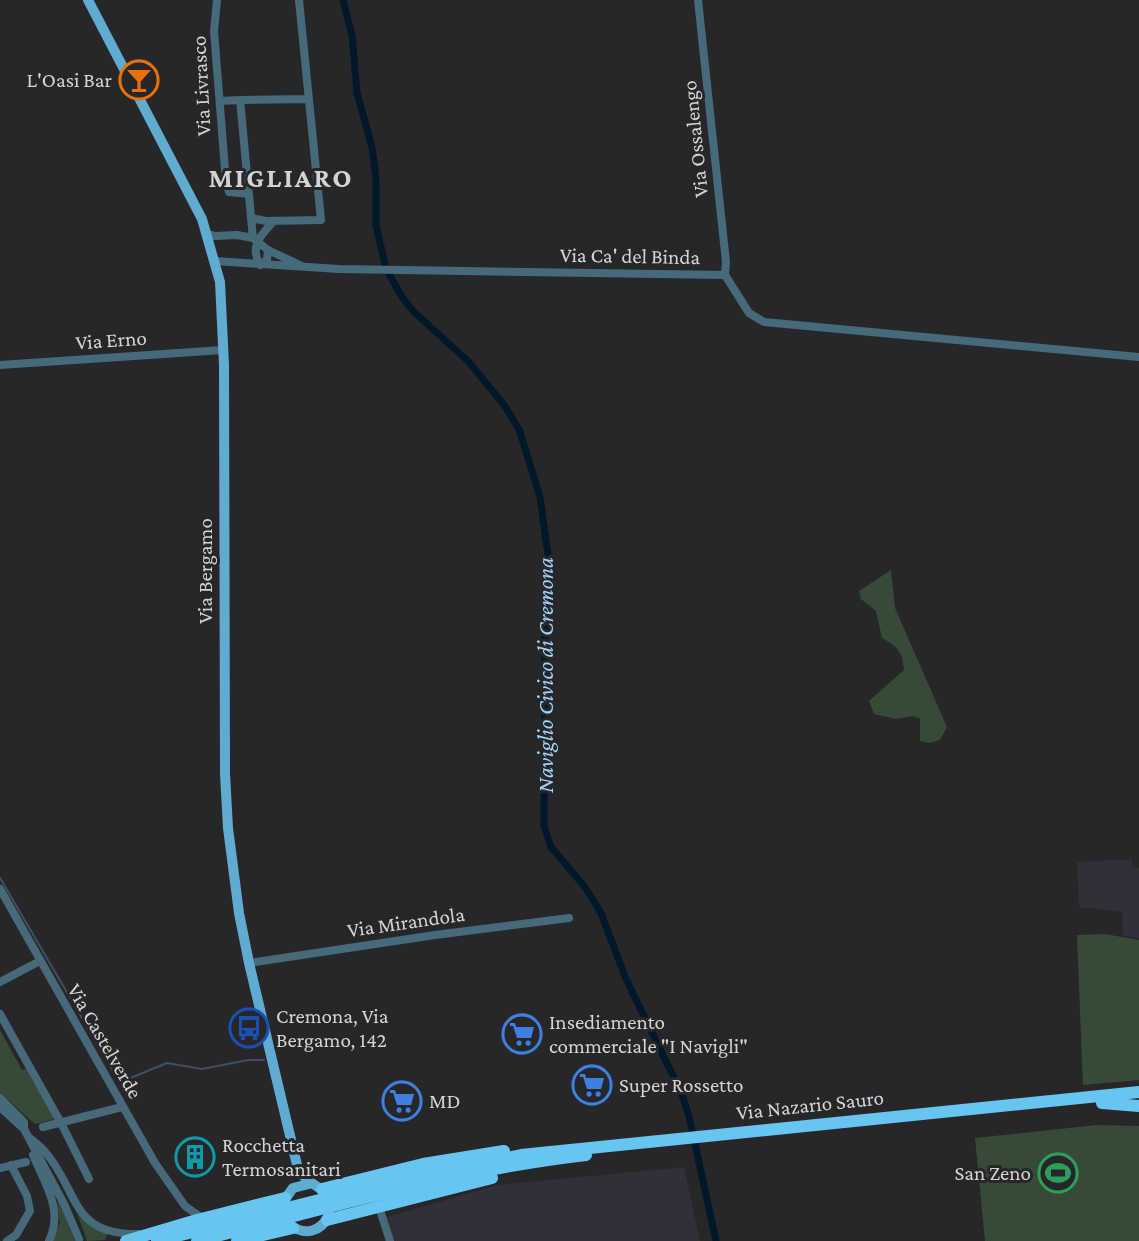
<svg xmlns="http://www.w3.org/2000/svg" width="1139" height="1241" viewBox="0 0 1139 1241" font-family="'Crimson Pro',serif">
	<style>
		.built { fill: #312f38 }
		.green { fill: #374a38 }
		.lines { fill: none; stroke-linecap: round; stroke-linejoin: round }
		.stream { stroke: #40505e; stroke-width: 2 }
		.canal { stroke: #00182a; stroke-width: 7 }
		.minor { stroke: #476a7b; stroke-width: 8 }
		.major { stroke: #60abd0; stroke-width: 10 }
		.highway { stroke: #68c5f1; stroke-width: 12 }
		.labels { text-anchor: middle; stroke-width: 6; stroke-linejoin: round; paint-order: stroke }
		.poi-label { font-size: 21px; fill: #d4d4d6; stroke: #27272a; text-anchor: start }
		.street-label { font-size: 21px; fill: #d4d4d6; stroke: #27272a }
		.water-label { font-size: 23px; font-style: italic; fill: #a2d5fe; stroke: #27272a }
		.district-label { font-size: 28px; font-weight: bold; letter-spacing: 2px; fill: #d4d4d6; stroke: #27272a }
	</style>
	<rect width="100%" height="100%" fill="#27272a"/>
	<path class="built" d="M 1132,859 L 1132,867 L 1139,868 L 1139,938 L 1123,936 L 1122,912 L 1079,907 L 1077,862 Z
		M 684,1167 L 700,1241 L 392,1241 L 384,1218 L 497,1185 Z"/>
	<path class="green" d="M 891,570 L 895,608 L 947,727 L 940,740 L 930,743 L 920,741 L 920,719 L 913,716 L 896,719 L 874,714 L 869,701 L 904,670 C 903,652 897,646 882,638 L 876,611 L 861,599 L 859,591 Z
		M 1105,934 L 1139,940 L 1139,1080 L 1083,1085 L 1077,935 Z
		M 0,1030 L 22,1070 L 26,1069 L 55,1119 L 35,1124 L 0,1093 Z
		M 1097,1125 L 1139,1126 L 1139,1241 L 985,1241 L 975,1138 Z
		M 57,1200 L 63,1211 L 75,1241 L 53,1241 L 60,1222 Z
		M 75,1207 L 108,1233 L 105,1240 L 87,1241 Z"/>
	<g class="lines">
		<path class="stream" d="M 0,878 L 116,1076 L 123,1079 L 128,1079 L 167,1063 L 202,1069 L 248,1060 L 264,1060"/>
		<path class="canal" d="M 343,0 L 352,35 L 357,93 L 372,147 L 376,180 L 376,225 L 386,269 L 402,297 L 414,312 L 468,361 L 504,405 L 519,429 L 540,497 L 549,562 L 545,629 L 544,826 L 551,847 L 585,887 L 601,913 L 626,979 L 681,1092 L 689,1116 L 716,1241"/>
		<path class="minor" d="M 217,0 L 214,31 L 226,182 L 229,192 L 249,194
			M 698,0 L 726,262 L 725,275
			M 220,101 L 240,100
			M 251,218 L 266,221 L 321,220 L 299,0
			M 207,234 L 215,236 L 237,235 L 253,238 L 268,250 L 302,266
			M 253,238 L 240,100 L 309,99
			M 268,250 L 267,260 L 260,265 C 249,246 261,235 274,221
			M 215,261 L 339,269 L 725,275 L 749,313 L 764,322 L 1139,357
			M 0,365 L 223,350
			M 0,889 L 155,1163 L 185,1206 L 202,1218
			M 249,963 L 435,935 L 569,918
			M 0,982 L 40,961
			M 0,1014 L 61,1123 L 89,1179
			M 0,1098 L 24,1122 L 24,1129 L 64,1204 L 79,1239
			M 0,1107 L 24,1129
			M 43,1127 L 122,1107
			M 30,1138 C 35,1143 42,1147 46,1153 C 80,1193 70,1235 139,1234
			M 33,1155 C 45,1184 64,1210 49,1241
			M 0,1168 L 26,1162
			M 378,1204 L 390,1241
			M 7,1241 L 16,1235 L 30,1211 L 27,1196 L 11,1165"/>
		<path class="major" d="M 88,0 L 202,219 L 220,282 L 224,365 L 225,774 L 228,828 L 239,913 L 249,963 L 297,1165 C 308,1187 313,1180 326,1194
			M 283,1202 L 293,1188 L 309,1184
			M 290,1225 C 305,1236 321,1232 329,1215"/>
		<path class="highway" d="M 1102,1103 L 1139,1106
			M 322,1189 L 423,1164 L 504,1151
			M 327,1220 L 492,1178
			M 126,1241 L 197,1220 L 285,1198
			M 157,1241 L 363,1189 L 521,1155 L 1139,1092
			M 197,1241 C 325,1209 454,1170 586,1155
			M 237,1241 L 293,1228"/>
	</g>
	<defs>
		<g id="bar-ring" transform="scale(2.0125)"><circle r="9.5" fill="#27272a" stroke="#e8710a" stroke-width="1.5"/><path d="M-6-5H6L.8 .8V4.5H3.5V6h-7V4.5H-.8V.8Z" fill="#e8710a"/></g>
		<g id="bus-ring" transform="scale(2.0125)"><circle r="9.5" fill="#27272a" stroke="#1a4fb4" stroke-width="1.5"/><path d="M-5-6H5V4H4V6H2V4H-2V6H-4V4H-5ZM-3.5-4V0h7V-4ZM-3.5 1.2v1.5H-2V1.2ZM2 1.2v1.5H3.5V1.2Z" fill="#1a4fb4"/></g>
		<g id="supermarket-ring" transform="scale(2.0125)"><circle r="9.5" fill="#27272a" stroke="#3f7fe0" stroke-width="1.5"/><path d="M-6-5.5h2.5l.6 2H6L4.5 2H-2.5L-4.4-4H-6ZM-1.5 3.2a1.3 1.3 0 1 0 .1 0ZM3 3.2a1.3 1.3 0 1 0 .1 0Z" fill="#3f7fe0"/></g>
		<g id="building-ring" transform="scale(2.0125)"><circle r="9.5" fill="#27272a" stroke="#0f9aa8" stroke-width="1.5"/><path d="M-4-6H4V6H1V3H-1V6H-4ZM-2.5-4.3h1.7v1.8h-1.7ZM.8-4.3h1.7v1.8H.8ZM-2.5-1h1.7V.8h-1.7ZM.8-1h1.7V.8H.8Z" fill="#0f9aa8"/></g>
		<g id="stadium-ring" transform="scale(2.0125)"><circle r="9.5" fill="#27272a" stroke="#2e9e5b" stroke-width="1.5"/><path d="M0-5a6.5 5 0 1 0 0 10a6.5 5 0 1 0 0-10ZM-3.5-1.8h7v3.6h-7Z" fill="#2e9e5b"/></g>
	</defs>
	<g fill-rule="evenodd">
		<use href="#bar-ring" x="139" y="80"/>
		<use href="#bus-ring" x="249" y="1028"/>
		<use href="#supermarket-ring" x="522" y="1034"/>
		<use href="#supermarket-ring" x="592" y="1085"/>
		<use href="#supermarket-ring" x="402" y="1101"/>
		<use href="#building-ring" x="195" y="1157"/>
		<use href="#stadium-ring" x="1058" y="1173"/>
	</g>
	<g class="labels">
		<g class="poi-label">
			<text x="112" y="87" text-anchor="end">L'Oasi Bar</text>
			<text x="276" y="1023">Cremona, Via<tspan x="276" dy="24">Bergamo, 142</tspan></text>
			<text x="549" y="1029">Insediamento<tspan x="549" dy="24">commerciale "I Navigli"</tspan></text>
			<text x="619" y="1092">Super Rossetto</text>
			<text x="429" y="1108">MD</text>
			<text x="222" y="1152">Rocchetta<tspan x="222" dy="24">Termosanitari</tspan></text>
			<text x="1031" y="1180" text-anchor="end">San Zeno</text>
		</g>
		<g class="street-label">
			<text transform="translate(201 86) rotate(-93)" y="7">Via Livrasco</text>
			<text transform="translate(695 139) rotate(-96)" y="7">Via Ossalengo</text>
			<text transform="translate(630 256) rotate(1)" y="7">Via Ca' del Binda</text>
			<text transform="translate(111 340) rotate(-4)" y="7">Via Erno</text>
			<text transform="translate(205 571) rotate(-90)" y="7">Via Bergamo</text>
			<text transform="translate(406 922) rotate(-8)" y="7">Via Mirandola</text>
			<text transform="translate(105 1041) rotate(60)" y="7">Via Castelverde</text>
			<text transform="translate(810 1105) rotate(-6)" y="7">Via Nazario Sauro</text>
		</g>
		<g class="water-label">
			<text transform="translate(545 675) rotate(-90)" y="8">Naviglio Civico di Cremona</text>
		</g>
		<g class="district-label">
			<text x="281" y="187">MIGLIARO</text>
		</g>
	</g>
</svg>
